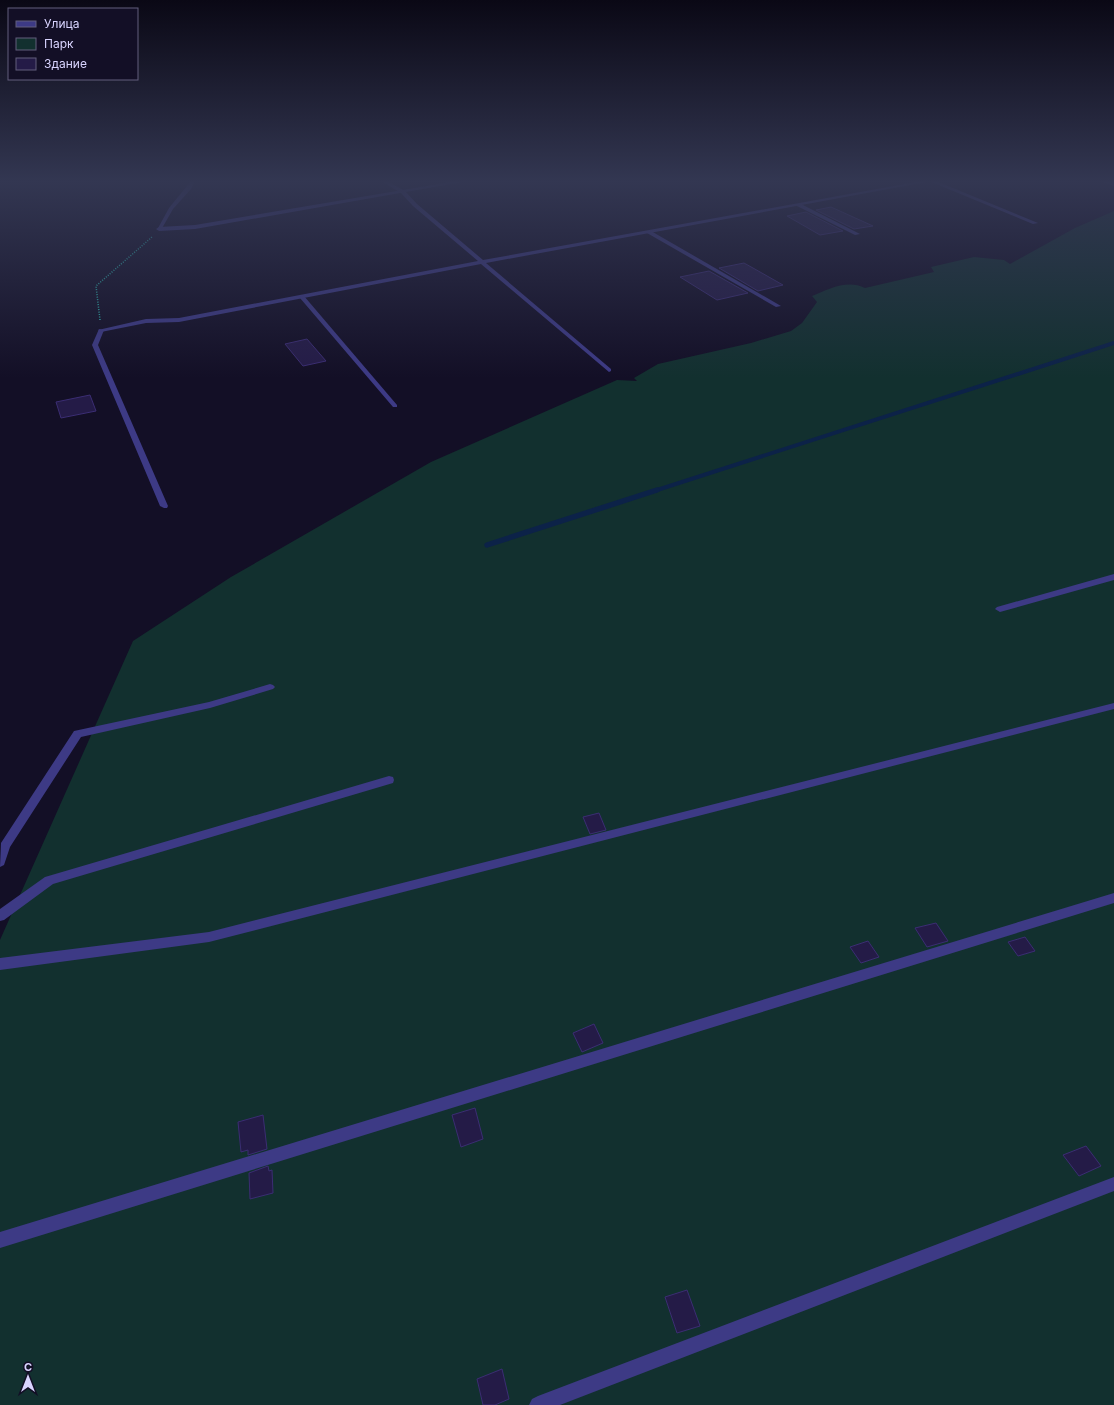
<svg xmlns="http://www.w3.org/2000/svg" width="1114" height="1405" viewBox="0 0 1114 1405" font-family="Inter,sans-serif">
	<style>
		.green { fill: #12302f }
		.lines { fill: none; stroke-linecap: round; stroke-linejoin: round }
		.stream-far1 { stroke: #0c2248; stroke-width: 4 }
		.stream { stroke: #0c2248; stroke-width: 5.5 }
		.building { fill: #241b47; stroke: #3b2d73 }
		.path { stroke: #2fb8b0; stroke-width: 1.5; stroke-dasharray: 1 1.5; stroke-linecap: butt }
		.service { fill: #3d3a85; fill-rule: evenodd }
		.minor { fill: #3d3a85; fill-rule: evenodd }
	</style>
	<rect width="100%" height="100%" fill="#130f26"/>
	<path class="green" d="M 1114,211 L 1114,1405 L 0,1405 L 0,940 L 133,641 L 231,577 L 431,462 L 617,380 L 637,381 L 634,378 L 658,364 L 751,343 L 791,331 L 802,323 L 817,302 L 812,296 C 828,289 848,279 865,288 L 934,272 L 931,267 L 974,257 L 1004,260 L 1010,264 L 1075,228 Z"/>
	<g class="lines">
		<path class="stream-far1" d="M 654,491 L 1114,343"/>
		<path class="stream" d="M 487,545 L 657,490"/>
	</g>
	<path class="building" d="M 831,207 L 873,226 L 854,229 L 816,210 Z
		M 806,212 L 843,231 L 820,235 L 787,216 Z
		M 744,263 L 753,268 L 783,285 L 758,291 L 719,268 Z
		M 709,271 L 748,293 L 717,300 L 680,277 Z
		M 307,339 L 326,361 L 303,366 L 285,344 Z
		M 90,395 L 96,411 L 61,418 L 56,402 Z
		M 599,813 L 606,830 L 590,834 L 583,817 Z
		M 936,923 L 948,941 L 927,947 L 915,928 Z
		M 1025,937 L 1035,951 L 1018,956 L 1008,942 Z
		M 868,941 L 879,957 L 861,963 L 850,947 Z
		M 594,1024 L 603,1043 L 582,1052 L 573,1033 Z
		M 475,1108 L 483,1139 L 461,1147 L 452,1115 Z
		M 263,1115 L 267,1149 L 248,1155 L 248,1150 L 241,1152 L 238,1122 Z
		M 1086,1146 L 1101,1166 L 1079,1176 L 1063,1155 Z
		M 268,1166 L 269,1171 L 272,1170 L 273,1193 L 250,1199 L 249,1173 Z
		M 687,1290 L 700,1326 L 677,1333 L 665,1297 Z
		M 502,1369 L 509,1399 L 495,1405 L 483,1405 L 477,1379 Z"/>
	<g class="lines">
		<path class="path" d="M 100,320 L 96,286 L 152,237"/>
		<path class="service" d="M 456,181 L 468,181 L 195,229 L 159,231 L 156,229 L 159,227 L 195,225 Z
			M 929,181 L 936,181 L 1038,223 L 1033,224 Z
			M 1103,181 L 1114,183 L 1114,186 L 1103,182 Z
			M 797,204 L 801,204 L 860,234 L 855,235 L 797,206 Z
			M 647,231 L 651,231 L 781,306 L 776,307 L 647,233 Z
			M 300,296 L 304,296 L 397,405 L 397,407 L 393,407 L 300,298 Z
			M 99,329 L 104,330 L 98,345 L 168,506 L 167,508 L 164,508 L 160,506 L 92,345 Z
			M 1114,574 L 1114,580 L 1000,612 L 995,609 L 997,607 Z
			M 270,684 L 273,685 L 275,687 L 273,689 L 210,708 L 81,737 L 10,847 L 4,865 L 0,867 L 1,843 L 74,731 L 209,702 Z
			M 1114,703 L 1114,709 L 209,942 L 0,970 L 0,958 L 209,932 Z
			M 389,776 L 393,777 L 394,780 L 393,783 L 53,884 L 4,920 L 0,921 L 0,909 L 45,877 Z
			M 1114,893 L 1114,903 L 0,1248 L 0,1232 Z
			M 1114,1177 L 1114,1191 L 560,1405 L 529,1405 L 532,1399 L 538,1396 Z"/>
		<path class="minor" d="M 191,181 L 195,181 L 191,189 L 173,209 L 161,230 L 157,230 L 169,208 Z
			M 381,181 L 387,181 L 405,191 L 417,204 L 483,260 L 921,181 L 932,181 L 486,263 L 611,369 L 611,371 L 609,372 L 481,264 L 179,322 L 146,323 L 101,332 L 98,330 L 146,319 L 179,318 L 478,261 L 413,206 L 401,193 Z"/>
	</g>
	<linearGradient id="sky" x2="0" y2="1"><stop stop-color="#0a0815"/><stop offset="0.48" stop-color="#333752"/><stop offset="1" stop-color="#333752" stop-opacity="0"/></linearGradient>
	<rect width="1114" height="378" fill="url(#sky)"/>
	<rect x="8" y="8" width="130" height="72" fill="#130f26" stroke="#625e7d"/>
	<rect x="16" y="21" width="20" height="6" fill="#3d3a85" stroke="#625e7d"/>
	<text x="44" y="28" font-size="12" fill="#d9d4ff">Улица</text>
	<rect x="16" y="38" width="20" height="12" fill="#12302f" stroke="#625e7d"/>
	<text x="44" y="48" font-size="12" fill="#d9d4ff">Парк</text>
	<rect x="16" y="58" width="20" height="12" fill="#241b47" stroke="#625e7d"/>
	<text x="44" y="68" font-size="12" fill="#d9d4ff">Здание</text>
	<g transform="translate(28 1377)" stroke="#130f26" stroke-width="3" paint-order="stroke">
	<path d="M0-3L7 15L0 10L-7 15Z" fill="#d9d4ff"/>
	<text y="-6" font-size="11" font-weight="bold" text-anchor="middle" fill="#d9d4ff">С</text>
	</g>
</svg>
